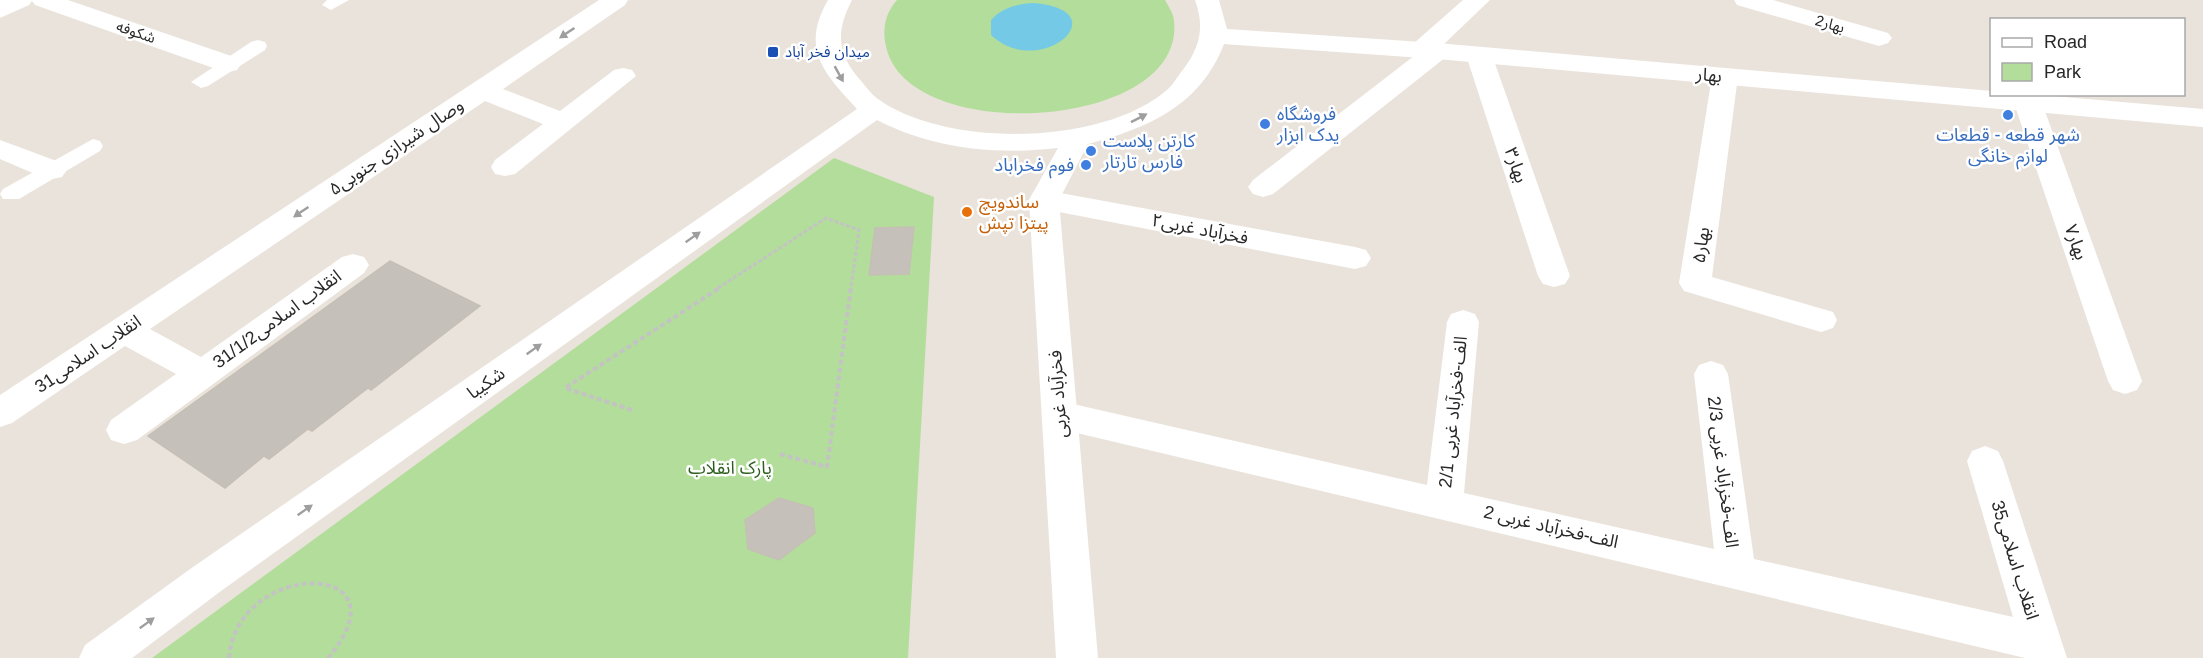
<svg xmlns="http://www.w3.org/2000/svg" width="2203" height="658" viewBox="0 0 2203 658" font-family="Arial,'Noto Sans Arabic',sans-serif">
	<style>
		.green { fill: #b3dd9a }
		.water { fill: #74cae6 }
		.building { fill: #c5c0ba; stroke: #c5bfb5; stroke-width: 1.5 }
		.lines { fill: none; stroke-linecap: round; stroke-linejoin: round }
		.path-far1 { stroke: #c3c3c3; stroke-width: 3; stroke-dasharray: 4 2; stroke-linecap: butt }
		.path { stroke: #c3c3c3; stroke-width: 4; stroke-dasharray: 5 3; stroke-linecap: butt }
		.lane { fill: #fff; fill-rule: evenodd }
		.street { fill: #fff; fill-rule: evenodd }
		.secondary { fill: #fff; fill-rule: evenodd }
		.oneway { fill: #9e9e9e }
		.transit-dot { fill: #1a4fb4; stroke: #fff; stroke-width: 2 }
		.shop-dot { fill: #3f7fe0; stroke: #fff; stroke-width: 2 }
		.food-dot { fill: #e8710a; stroke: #fff; stroke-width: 2 }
		.labels { text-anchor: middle; stroke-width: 5; stroke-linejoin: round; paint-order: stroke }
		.far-street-label { font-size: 15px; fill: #282828; stroke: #fff }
		.far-transit-label { font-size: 15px; fill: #164399; stroke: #fff; text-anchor: start }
		.street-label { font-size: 18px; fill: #282828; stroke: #fff }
		.shop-label { font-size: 18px; fill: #366cbe; stroke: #fff; text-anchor: start }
		.food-label { font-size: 18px; fill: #c56008; stroke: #fff; text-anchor: start }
		.park-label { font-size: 18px; fill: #2d5f1e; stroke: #fff }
	</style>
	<rect width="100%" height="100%" fill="#eae3db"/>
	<path class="green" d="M 897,0 L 1165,0 C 1168,6 1174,14 1174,21 C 1186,131 906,147 886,46 C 882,30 885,13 897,0 Z
		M 834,158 L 934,197 L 908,658 L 152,658 Z"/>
	<path class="water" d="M 1034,3 C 1121,11 1039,81 991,35 L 991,20 C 1003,7 1017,4 1034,3 Z"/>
	<path class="building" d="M 914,227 L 909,274 L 869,275 L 875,228 Z
		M 390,261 L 480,306 L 371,390 L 368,388 L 312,431 L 308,429 L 269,459 L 264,456 L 225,488 L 148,436 Z
		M 779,498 L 813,508 L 815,533 L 779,560 L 748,549 L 745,520 Z"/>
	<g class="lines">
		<path class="path-far1" d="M 718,288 L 826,218 L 859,230 L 851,288"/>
		<path class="path" d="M 632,410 L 565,388 L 721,287
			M 780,454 L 827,467 L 851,287
			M 229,658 C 237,558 412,559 328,658"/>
		<path class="lane" d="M 327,0 L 349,0 L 331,10 L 322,5 Z
			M 258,40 L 265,42 L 267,46 L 265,50 L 208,86 L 201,88 L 191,82 L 251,42 Z
			M 93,139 L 100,141 L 103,146 L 100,151 L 19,199 L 3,199 L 0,194 L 3,189 Z"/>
		<path class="street" d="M 0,0 L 68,0 L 237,58 L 241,64 L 237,70 L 228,72 L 219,70 L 35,5 L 32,1 L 29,5 L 0,18 Z
			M 599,0 L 628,0 L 625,5 L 503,89 L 560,111 L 614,70 L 623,68 L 632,70 L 636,76 L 515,174 L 505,176 L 495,174 L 491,167 L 495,160 L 543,124 L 485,101 L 150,329 L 201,357 L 342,257 L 353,254 L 364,257 L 369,265 L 364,273 L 137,440 L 124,444 L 111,440 L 106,430 L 111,420 L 176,374 L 125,346 L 12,423 L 0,427 L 0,395 Z
			M 1463,0 L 1490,0 L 1443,45 L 1450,51 L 1446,57 L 1273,194 L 1263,197 L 1253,194 L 1248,187 L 1253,180 L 1414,56 L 1409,50 L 1413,44 Z
			M 1734,0 L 1773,0 L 1888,33 L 1892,38 L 1888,43 L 1879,46 L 1737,5 Z
			M 1479,47 L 1488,49 L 1492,55 L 1570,276 L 1565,284 L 1554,287 L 1543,284 L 1538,276 L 1466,55 L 1470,49 Z
			M 1725,68 L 1734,70 L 1738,76 L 1712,277 L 1833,312 L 1837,320 L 1833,328 L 1821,332 L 1684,291 L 1679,283 L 1712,76 L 1716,70 Z
			M 2028,95 L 2038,97 L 2042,103 L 2142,381 L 2137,390 L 2125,394 L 2113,390 L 2108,381 L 2014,103 L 2018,97 Z
			M 0,140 L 62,163 L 67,170 L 62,177 L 52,179 L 42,177 L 0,159 Z
			M 1044,190 L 1355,247 L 1366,250 L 1371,258 L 1366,266 L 1355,269 L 1033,207 L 1029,200 L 1033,193 Z
			M 1463,310 L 1475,314 L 1479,322 L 1464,493 L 1714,549 L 1694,374 L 1699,365 L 1711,361 L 1723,365 L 1728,374 L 1754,559 L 2013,617 L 1967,461 L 1972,451 L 1985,446 L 1998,451 L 2003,461 L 2067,658 L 2025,658 L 1060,429 L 1048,425 L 1042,415 L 1048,405 L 1060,401 L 1427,485 L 1447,322 L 1451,314 Z"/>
		<path class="secondary" d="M 828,0 L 852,0 C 835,33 837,55 862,82 C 867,88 872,95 878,99 C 946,148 1104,146 1168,89 C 1173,85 1177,77 1182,71 C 1200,48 1205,28 1195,0 L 1219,0 L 1227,29 L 1437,43 L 1992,91 L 1992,94 L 2030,94 L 2203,109 L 2203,127 L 1437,59 L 1224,44 C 1200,106 1148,128 1088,144 L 1059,200 L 1098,658 L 1056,658 L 1029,200 L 1058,148 C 996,155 933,149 877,120 L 221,591 L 132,658 L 79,658 L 85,645 L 193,567 L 857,109 C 824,73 800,49 828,0 Z"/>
	</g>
	<defs><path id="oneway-solid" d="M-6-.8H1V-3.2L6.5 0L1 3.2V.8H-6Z" transform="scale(1.5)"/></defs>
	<g class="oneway">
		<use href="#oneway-solid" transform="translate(567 33) rotate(146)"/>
		<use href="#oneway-solid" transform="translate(839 74) rotate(61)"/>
		<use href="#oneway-solid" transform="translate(1139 118) rotate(-27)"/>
		<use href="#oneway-solid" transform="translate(301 212) rotate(146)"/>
		<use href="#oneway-solid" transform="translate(693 237) rotate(-35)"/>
		<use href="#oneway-solid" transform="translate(534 349) rotate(-35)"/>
		<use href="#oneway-solid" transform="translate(305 510) rotate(-35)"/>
		<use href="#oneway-solid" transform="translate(147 623) rotate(-36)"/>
	</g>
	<rect class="transit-dot" x="767" y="46" width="12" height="12" rx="3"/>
	<g class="shop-dot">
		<circle cx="2008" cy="115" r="6"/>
		<circle cx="1265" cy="124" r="6"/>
		<circle cx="1091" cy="151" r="6"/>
		<circle cx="1086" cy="165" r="6"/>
	</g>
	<circle class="food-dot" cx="967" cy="212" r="6"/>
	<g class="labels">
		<g class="far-street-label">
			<text transform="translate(1830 24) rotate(16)" y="5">2بهار</text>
			<text transform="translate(136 32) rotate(19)" y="5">شکوفه</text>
		</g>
		<g class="far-transit-label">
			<text x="785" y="57">میدان فخر آباد</text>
		</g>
		<g class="street-label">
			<text transform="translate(1709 75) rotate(5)" y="6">بهار</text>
			<text transform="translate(396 147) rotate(-34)" y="6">۵وصال شیرازی جنوبی</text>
			<text transform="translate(1516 165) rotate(71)" y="6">بهار۳</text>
			<text transform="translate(1200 229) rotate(11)" y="6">۲فخرآباد غربی</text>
			<text transform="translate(2076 242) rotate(71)" y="6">بهار۷</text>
			<text transform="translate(1701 245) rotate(-82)" y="6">بهار۵</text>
			<text transform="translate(277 319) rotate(-36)" y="6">31/1/2انقلاب اسلامی</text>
			<text transform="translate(88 354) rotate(-34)" y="6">31انقلاب اسلامی</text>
			<text transform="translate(486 383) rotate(-35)" y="6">شکیبا</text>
			<text transform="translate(1058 394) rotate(-94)" y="6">فخرآباد غربی</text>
			<text transform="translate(1453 412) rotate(-84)" y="6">2/1 الف-فخرآباد غربی</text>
			<text transform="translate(1723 472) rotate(83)" y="6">2/3 الف-فخرآباد غربی</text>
			<text transform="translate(1551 527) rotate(13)" y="6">2 الف-فخرآباد غربی</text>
			<text transform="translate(2015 560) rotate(73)" y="6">35انقلاب اسلامی</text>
		</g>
		<g class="shop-label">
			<text x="1277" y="120">فروشگاه<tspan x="1277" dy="21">یدک ابزار</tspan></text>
			<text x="2008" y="141" text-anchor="middle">شهر قطعه - قطعات<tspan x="2008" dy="21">لوازم خانگی</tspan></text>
			<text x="1103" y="147">کارتن پلاست<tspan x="1103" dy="21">فارس تارتار</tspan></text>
			<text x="1074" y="171" text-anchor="end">فوم فخراباد</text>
		</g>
		<g class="food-label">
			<text x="979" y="208">ساندویچ<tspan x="979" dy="21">پیتزا تپش</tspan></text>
		</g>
		<g class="park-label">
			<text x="730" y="474">پارک انقلاب</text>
		</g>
	</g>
	<rect x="1990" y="18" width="195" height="78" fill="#ffffff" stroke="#a9a9a9" stroke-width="1.5"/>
	<rect x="2002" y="38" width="30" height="9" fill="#ffffff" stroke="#a9a9a9" stroke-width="1.5"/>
	<text x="2044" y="48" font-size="18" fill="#282828">Road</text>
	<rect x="2002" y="63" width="30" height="18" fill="#b3dd9a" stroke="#a9a9a9" stroke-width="1.5"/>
	<text x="2044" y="78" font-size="18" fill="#282828">Park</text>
</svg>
